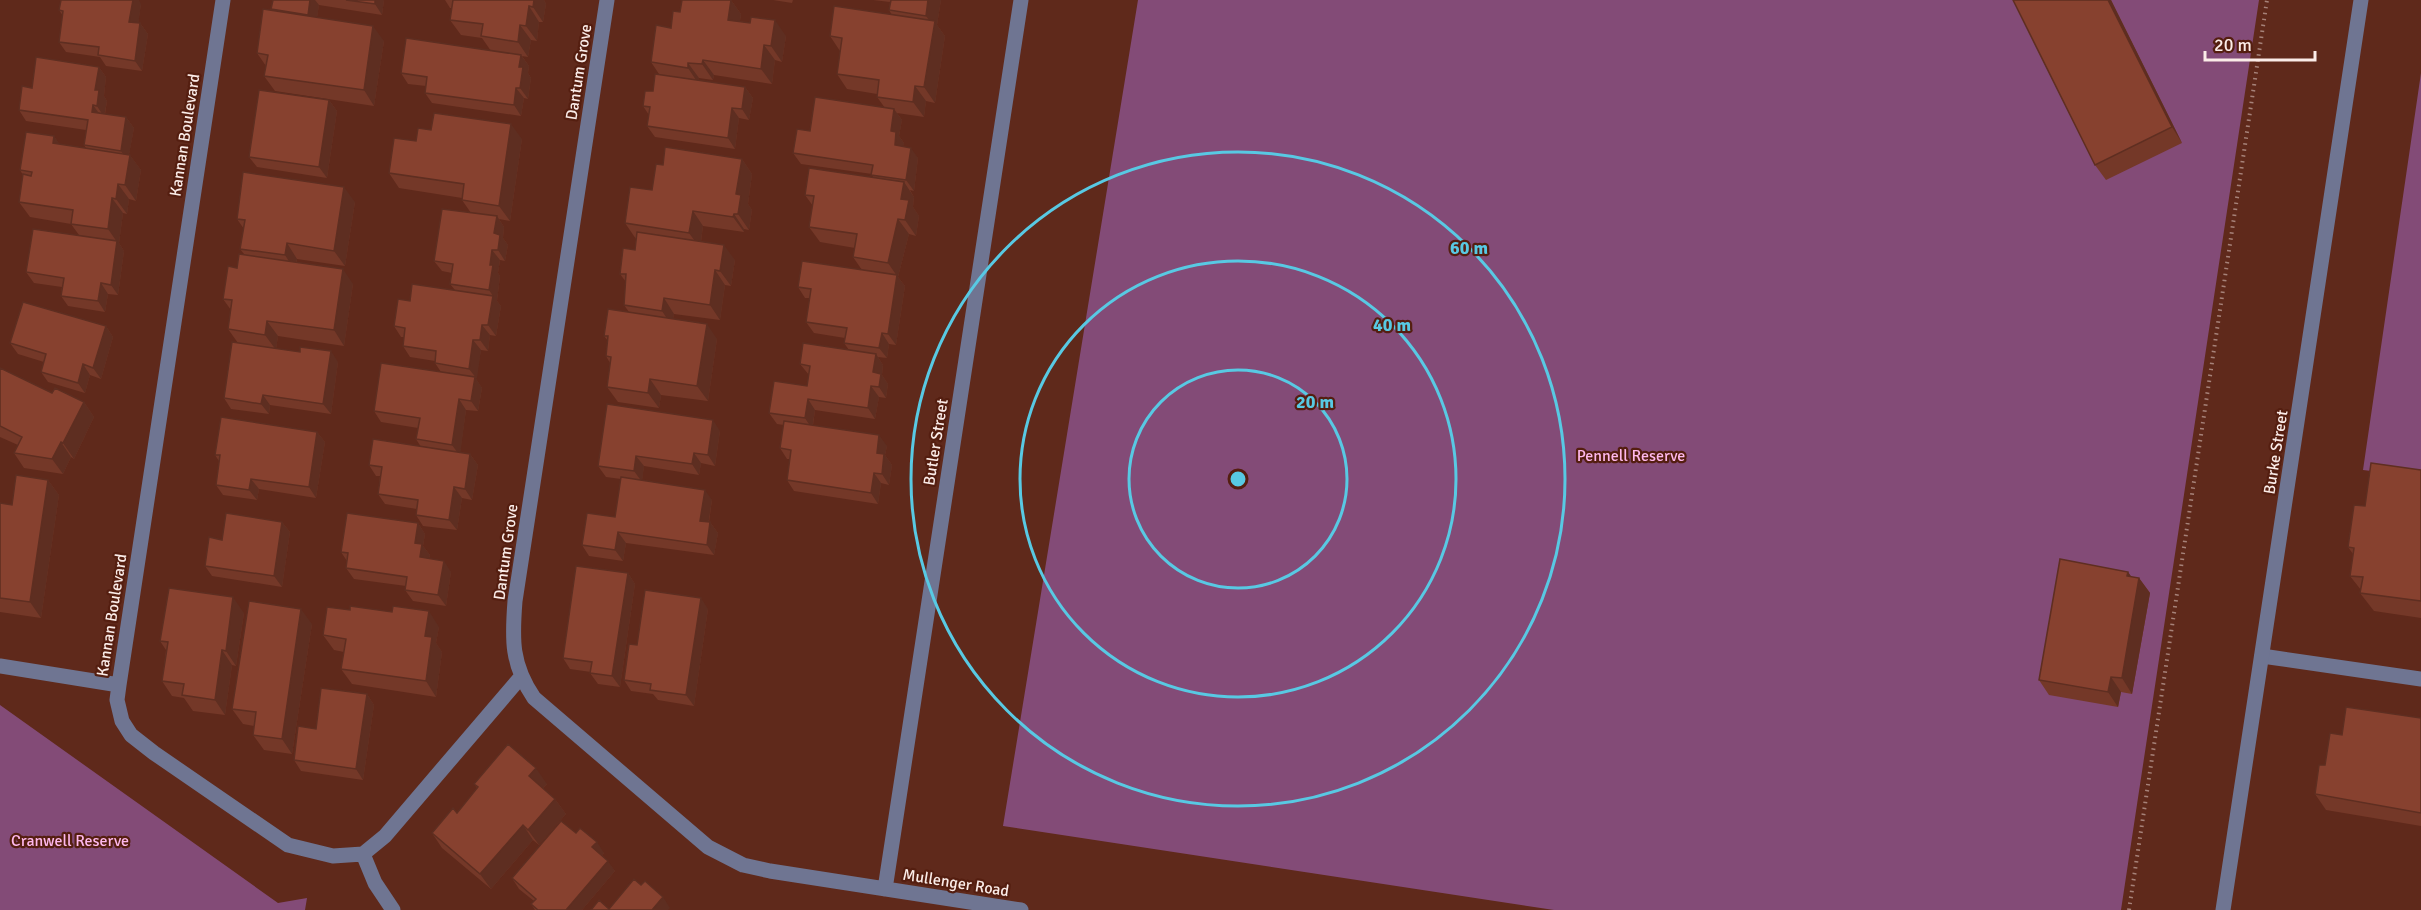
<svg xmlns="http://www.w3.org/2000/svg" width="2421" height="910" viewBox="0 0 2421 910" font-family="Signika,sans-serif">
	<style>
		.green { fill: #834b77 }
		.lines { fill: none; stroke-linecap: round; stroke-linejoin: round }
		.path { stroke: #a68279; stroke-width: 4; stroke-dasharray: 1.5 4.5; stroke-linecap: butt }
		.lane { stroke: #6f7592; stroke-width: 15 }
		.street { stroke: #6f7592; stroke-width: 15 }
		.wall { fill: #743828 }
		.shaded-wall { fill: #5e2e21 }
		.building { fill: #87412f; stroke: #5e2e21; stroke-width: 1.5 }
		.ring { fill: none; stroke: #58c9e3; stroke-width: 3 }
		.labels { text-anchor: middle; stroke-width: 4.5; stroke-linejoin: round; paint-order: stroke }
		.street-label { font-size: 16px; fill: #fbece8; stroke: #541e10 }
		.park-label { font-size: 16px; fill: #feb8ed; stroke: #541e10 }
		.centre { fill: #58c9e3; stroke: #541e10; stroke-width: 3 }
		.ring-label { font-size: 18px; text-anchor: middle; font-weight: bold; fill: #58c9e3; stroke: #541e10; stroke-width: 4.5; stroke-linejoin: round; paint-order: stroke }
	</style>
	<rect width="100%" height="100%" fill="#5f291b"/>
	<path class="green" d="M 1138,0 L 2259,0 L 2121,910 L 1554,910 L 1003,826 Z
		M 2421,73 L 2421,477 L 2363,470 Z
		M 0,705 L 278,903 L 307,898 L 305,910 L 0,910 Z"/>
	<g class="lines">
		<path class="path" d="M 2129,910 L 2267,0"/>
		<path class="lane" d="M 2262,656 L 2421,679"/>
		<path class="street" d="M 223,0 L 119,685 L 117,700 L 122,721 L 131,735 L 154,753 L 288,845 L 333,856 L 363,854 L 385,836 L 520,678
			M 607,0 L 515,601 C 512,639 511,664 534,698 L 708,847 L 743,865 L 770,871 L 1021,910
			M 0,666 L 119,685
			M 363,854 L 375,883 L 393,910
			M 885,889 L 1021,0
			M 2223,910 L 2361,0"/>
	</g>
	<path class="wall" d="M 273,0 L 384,0 L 382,15 L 319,5 L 317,17 L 384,41 L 374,106 L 275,91 L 264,76 L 266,66 L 257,53 L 273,11 L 271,9 Z
		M 445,0 L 544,0 L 546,4 L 543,22 L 539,22 L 537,41 L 531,40 L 528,57 L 522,56 L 529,66 L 528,73 L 531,78 L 528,99 L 524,98 L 521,116 L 432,103 L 425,93 L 426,86 L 408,84 L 401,73 L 491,51 L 482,38 L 461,35 L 450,20 L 452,8 L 450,8 Z
		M 682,0 L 731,0 L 741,14 L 740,21 L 786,36 L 782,62 L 775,60 L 772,84 L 714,75 L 713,80 L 699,78 L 698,80 L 745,87 L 753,98 L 749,120 L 739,118 L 735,149 L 655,137 L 647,126 L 649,115 L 643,106 L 653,91 L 659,74 L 651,62 L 680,12 Z
		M 773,0 L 793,0 L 792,3 Z
		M 873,0 L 941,0 L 937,25 L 945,36 L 935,103 L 926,101 L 924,117 L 897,113 L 902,120 L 899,136 L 904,143 L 903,146 L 918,158 L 914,191 L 910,190 L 914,197 L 913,207 L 919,216 L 916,236 L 909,234 L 898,277 L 905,286 L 896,345 L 889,344 L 887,358 L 878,357 L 883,365 L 882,375 L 888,384 L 886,398 L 879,397 L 875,419 L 815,410 L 813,425 L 887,446 L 885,455 L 892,465 L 889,485 L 881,483 L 878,504 L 794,491 L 787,480 L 790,459 L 787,459 L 780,448 L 784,425 L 777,424 L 769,413 L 807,386 L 809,375 L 800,364 L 849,350 L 844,343 L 845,338 L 814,333 L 806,322 L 810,298 L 805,298 L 798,287 L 862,270 L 853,257 L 855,248 L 820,242 L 809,227 L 813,206 L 805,195 L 873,177 L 872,174 L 801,164 L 793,153 L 810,131 L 885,108 L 877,97 L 877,94 L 847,89 L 837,74 L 840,51 L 830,36 L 892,15 L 889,10 L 890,2 Z
		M 2013,0 L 2111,0 L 2182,143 L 2106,180 L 2095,165 Z
		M 141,4 L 138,23 L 140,23 L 148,34 L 142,71 L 106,66 L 100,57 L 66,52 L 59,42 L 63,16 L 59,10 Z
		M 99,67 L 106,77 L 104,96 L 107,101 L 105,114 L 126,117 L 134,128 L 129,154 L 141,170 L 136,201 L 129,199 L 127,214 L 123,213 L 119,243 L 124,251 L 118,295 L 108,294 L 105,312 L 68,306 L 61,296 L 62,287 L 34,283 L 26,272 L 79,235 L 71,224 L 30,217 L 19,202 L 23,175 L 20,170 L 54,136 L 59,144 L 86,148 L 84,145 L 86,130 L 26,121 L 19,110 L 32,88 Z
		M 329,100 L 337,111 L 327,178 L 257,167 L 249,157 Z
		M 522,139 L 510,221 L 499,219 L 504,227 L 503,238 L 508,245 L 505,261 L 500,260 L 498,273 L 500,276 L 497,301 L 501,306 L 496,336 L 490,335 L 488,351 L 481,350 L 476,379 L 482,388 L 478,411 L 466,410 L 460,452 L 470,454 L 478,465 L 472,500 L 462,498 L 457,530 L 423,526 L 416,515 L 417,509 L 385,504 L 378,494 L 380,476 L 376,476 L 369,465 L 421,447 L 416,439 L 418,428 L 381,422 L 374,411 L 441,372 L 435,363 L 435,361 L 410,357 L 403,346 L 404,337 L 401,337 L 394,326 L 410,301 L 455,290 L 450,284 L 452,273 L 442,271 L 434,261 L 471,213 L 462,200 L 462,198 L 399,188 L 389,173 L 416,141 Z
		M 742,159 L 752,174 L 748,204 L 752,210 L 749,230 L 744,229 L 744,232 L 703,226 L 701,242 L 735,260 L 731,286 L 725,285 L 720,320 L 674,314 L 673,319 L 717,339 L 708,401 L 661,395 L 659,408 L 618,402 L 607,387 L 610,363 L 606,356 L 608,341 L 604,336 L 629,312 L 624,305 L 626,282 L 620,274 L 635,250 L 636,239 L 625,223 L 652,190 L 663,165 Z
		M 355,202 L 345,266 L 297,259 L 297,262 L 353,284 L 344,346 L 278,336 L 276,349 L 338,362 L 331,414 L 270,405 L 269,414 L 231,409 L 224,398 L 238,343 L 228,329 L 231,310 L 223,299 L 244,254 L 240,249 L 244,229 L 237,219 Z
		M 106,326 L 113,337 L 101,379 L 90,375 L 85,393 L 48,382 L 41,372 L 44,362 L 18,354 L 10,343 Z
		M 0,368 L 52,393 L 84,402 L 94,417 L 74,459 L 71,457 L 63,474 L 24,468 L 14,453 L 18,445 L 0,437 Z
		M 720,431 L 715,466 L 701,463 L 699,475 L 644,466 L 642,480 L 712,500 L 709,522 L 710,522 L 718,533 L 714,555 L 626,543 L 623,561 L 589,556 L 582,545 L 615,517 L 621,479 L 606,477 L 598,466 Z
		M 317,432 L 325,442 L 316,498 L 259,489 L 257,500 L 223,495 L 216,485 L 219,461 L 215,455 Z
		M 2421,470 L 2421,618 L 2374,611 L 2360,593 L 2361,590 L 2350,576 L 2353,554 L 2348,547 L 2365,506 Z
		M 48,480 L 59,495 L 41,618 L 0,612 L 0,503 L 12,505 Z
		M 282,522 L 290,532 L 282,587 L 212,576 L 205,566 Z
		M 418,523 L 425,534 L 423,546 L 430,555 L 429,559 L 451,572 L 446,606 L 413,601 L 405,590 L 406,586 L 354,579 L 346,568 L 347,561 L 341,552 Z
		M 2128,572 L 2131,577 L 2139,578 L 2150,593 L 2132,694 L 2121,692 L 2118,707 L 2049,695 L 2039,680 Z
		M 628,573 L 635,584 L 620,687 L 598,684 L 590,673 L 591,672 L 570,669 L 563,658 Z
		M 708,609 L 694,706 L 658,700 L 653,694 L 631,691 L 624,680 L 637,645 Z
		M 244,613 L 236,666 L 232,665 L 225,715 L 193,711 L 184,698 L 172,696 L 162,681 L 166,650 L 160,641 Z
		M 312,624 L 292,754 L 264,750 L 253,735 L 254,726 L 243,724 L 232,709 Z
		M 439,627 L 436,643 L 442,652 L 436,697 L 352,684 L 341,669 L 344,652 L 334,650 L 323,635 Z
		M 367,694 L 374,705 L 363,780 L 301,771 L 294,760 L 316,729 Z
		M 2421,718 L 2421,826 L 2326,810 L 2315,794 L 2325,765 Z
		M 474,784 L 547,784 L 543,788 L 555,799 L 566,814 L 539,845 L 533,840 L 491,889 L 442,848 L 432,833 L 457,813 L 477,788 Z
		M 576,833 L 604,853 L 602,855 L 615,871 L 582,910 L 535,910 L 531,904 L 534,901 L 519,889 L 512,878 Z"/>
	<path class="shaded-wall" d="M 133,0 L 139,0 L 141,4 L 137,33 L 129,22 Z
		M 310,0 L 315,0 L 319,5 L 316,25 L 308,15 Z
		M 375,0 L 384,0 L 382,15 L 375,4 Z
		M 534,0 L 544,0 L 546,4 L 543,22 L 533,7 Z
		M 731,0 L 741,14 L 738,35 L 728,20 Z
		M 928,0 L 941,0 L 937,25 L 945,36 L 935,103 L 924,87 L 934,27 L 926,16 Z
		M 2108,0 L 2111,0 L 2182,143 L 2172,127 Z
		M 529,6 L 539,22 L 537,41 L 526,26 Z
		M 775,20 L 786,36 L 782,62 L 771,46 Z
		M 140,23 L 148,34 L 142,71 L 135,61 Z
		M 520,25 L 531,40 L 528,57 L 518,42 Z
		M 373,26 L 384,41 L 374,106 L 364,90 Z
		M 764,45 L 775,60 L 772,84 L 761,69 Z
		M 521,55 L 529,66 L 528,73 L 531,78 L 528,99 L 520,88 L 519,67 Z
		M 703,60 L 714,75 L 713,80 L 702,64 Z
		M 688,63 L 699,78 L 698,83 L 688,68 Z
		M 99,67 L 106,77 L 104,96 L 107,101 L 104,117 L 97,106 L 95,90 Z
		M 915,86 L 926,101 L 924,117 L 913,102 Z
		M 745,87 L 753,98 L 749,120 L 742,109 Z
		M 516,88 L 524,98 L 521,116 L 514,105 Z
		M 329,100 L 337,111 L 327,178 L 319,167 Z
		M 93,105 L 101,116 L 92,112 Z
		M 732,108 L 739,118 L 735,149 L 728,138 Z
		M 894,109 L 902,120 L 899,136 L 904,143 L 902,156 L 895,145 L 891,131 Z
		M 126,117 L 134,128 L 128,161 L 121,151 Z
		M 511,124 L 522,139 L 510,221 L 499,206 Z
		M 54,136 L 65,152 L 53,143 Z
		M 911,148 L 918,158 L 914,191 L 906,180 Z
		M 130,155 L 141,170 L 136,201 L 125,185 Z
		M 742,159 L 752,174 L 748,204 L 752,210 L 749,230 L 738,214 L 736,194 Z
		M 904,182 L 914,197 L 913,207 L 919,216 L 916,236 L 905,220 L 901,199 Z
		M 118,184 L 129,199 L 127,214 L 116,199 Z
		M 344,187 L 355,202 L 345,266 L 334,251 Z
		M 112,198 L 123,213 L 119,243 L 124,251 L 118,295 L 111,285 L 117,242 L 108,229 Z
		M 693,211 L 703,226 L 700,248 L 689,233 Z
		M 734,214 L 744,229 L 744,232 L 733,217 Z
		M 497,216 L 504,227 L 503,238 L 508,245 L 505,261 L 498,250 L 494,233 Z
		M 898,219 L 909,234 L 898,277 L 905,286 L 896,345 L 888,334 L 897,276 L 888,263 Z
		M 287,243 L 297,259 L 295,271 L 285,255 Z
		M 724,245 L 735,260 L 731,286 L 720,271 Z
		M 492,250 L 500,260 L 498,273 L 500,276 L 497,301 L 501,306 L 496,336 L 488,325 L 493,296 L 489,290 L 490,265 Z
		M 343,269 L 353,284 L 344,346 L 334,330 Z
		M 715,270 L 725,285 L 720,320 L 710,305 Z
		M 101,283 L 108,294 L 105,312 L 98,301 Z
		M 664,298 L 674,314 L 672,326 L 662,311 Z
		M 267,321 L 278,336 L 276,350 L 265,335 Z
		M 707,324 L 717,339 L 708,401 L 697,386 Z
		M 482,325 L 490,335 L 488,351 L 480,340 Z
		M 106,326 L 113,337 L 101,379 L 93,368 Z
		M 882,333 L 889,344 L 887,358 L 879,348 Z
		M 473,340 L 481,350 L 477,379 L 469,369 Z
		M 331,351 L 338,362 L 331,414 L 323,404 Z
		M 876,354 L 883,365 L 882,375 L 888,384 L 886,398 L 879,387 L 873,372 Z
		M 83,364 L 90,375 L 85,393 L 78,383 Z
		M 475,377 L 482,388 L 478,411 L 471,401 Z
		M 650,379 L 661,395 L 659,408 L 648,393 Z
		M 871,386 L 879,397 L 875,419 L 868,408 Z
		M 263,395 L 270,405 L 269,414 L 261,404 Z
		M 459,399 L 466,410 L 460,456 L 452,445 Z
		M 808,399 L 815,410 L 812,429 L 805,418 Z
		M 84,402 L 94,417 L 74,459 L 63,443 Z
		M 713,420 L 720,431 L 715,466 L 708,455 Z
		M 317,432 L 325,442 L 316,498 L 309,487 Z
		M 879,435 L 887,446 L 885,455 L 892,465 L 889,485 L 882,474 L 877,453 Z
		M 61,442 L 71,457 L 63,474 L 52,459 Z
		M 694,453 L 701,463 L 699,475 L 692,464 Z
		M 470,454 L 478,465 L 472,500 L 465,489 Z
		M 636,456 L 644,466 L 642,482 L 634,471 Z
		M 874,473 L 881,483 L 878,504 L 871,493 Z
		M 251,479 L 259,489 L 257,500 L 249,490 Z
		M 48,480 L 59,495 L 41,618 L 30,602 Z
		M 454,487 L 462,498 L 457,530 L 449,520 Z
		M 705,490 L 712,500 L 707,532 L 700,521 Z
		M 282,522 L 290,532 L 282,587 L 274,576 Z
		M 710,522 L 718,533 L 714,555 L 707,545 Z
		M 418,523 L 425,534 L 423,546 L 430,555 L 427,568 L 420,557 L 415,543 Z
		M 618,532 L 626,543 L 623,561 L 615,550 Z
		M 444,561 L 451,572 L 446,606 L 438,595 Z
		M 2128,572 L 2138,586 L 2139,578 L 2150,593 L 2132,694 L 2122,678 Z
		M 628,573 L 635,584 L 620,687 L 612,676 Z
		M 233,597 L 244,613 L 236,666 L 226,651 Z
		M 701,598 L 708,609 L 694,706 L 686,695 Z
		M 301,609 L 312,624 L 292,754 L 282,739 Z
		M 429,611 L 439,627 L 436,643 L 442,652 L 436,697 L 426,681 L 425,636 Z
		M 222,650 L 232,665 L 225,715 L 215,700 Z
		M 2111,677 L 2121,692 L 2118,707 L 2108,692 Z
		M 367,694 L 374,705 L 363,780 L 356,769 Z
		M 536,768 L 547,784 L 539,792 L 529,776 Z
		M 555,799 L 566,814 L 539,845 L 528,830 Z
		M 523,825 L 533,840 L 491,889 L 480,874 Z
		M 597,842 L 604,853 L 599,858 L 592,847 Z
		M 608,861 L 615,871 L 582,910 L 566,910 Z
		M 663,897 L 670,908 L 668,910 L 652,910 Z"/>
	<path class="building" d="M 61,0 L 133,0 L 129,22 L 140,23 L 135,61 L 98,55 L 99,47 L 59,42 L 63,11 L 59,10 Z
		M 273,0 L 310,0 L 308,15 L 271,9 Z
		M 346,0 L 375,0 L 375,4 Z
		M 453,0 L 534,0 L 533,7 L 529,6 L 526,26 L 520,25 L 518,42 L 481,36 L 483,24 L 450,20 Z
		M 682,0 L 731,0 L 728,20 L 750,23 L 751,17 L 775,20 L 771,46 L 764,45 L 761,69 L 703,60 L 702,64 L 688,63 L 688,68 L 651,62 L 656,25 L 671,28 L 673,11 L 680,12 Z
		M 891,0 L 928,0 L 926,16 L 889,10 Z
		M 2013,0 L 2108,0 L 2172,127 L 2095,165 Z
		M 834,6 L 935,21 L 924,87 L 915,86 L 913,102 L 877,97 L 879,80 L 837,74 L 842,38 L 830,36 Z
		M 263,9 L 373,26 L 364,90 L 264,76 L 268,55 L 257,53 Z
		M 406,38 L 521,55 L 519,67 L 523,67 L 520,88 L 516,88 L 514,105 L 425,93 L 427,77 L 401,73 Z
		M 36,57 L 99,67 L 95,90 L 99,90 L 97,106 L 93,105 L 92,112 L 126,117 L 121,151 L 84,145 L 88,120 L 19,110 L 22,86 L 32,88 Z
		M 655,74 L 745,87 L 742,109 L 732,108 L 728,138 L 647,126 L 650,107 L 643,106 L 645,91 L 653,91 Z
		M 259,90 L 329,100 L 319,167 L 249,157 Z
		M 815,97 L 894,109 L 891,131 L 896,132 L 895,145 L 911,148 L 906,180 L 871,175 L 873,165 L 793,153 L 797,129 L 810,131 Z
		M 434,113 L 511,124 L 499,206 L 462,200 L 464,184 L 389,173 L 394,138 L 416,141 L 418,128 L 431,130 Z
		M 26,132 L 54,136 L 53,143 L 130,155 L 125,185 L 118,184 L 116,199 L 112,198 L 108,229 L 71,224 L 73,210 L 19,202 L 23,174 L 31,176 L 32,172 L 20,170 Z
		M 665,147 L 742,159 L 736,194 L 741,195 L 738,214 L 734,214 L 733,217 L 693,211 L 689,233 L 625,223 L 630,187 L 652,190 L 656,164 L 663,165 Z
		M 809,168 L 904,182 L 901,199 L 909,200 L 905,220 L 898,219 L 888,263 L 853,257 L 857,234 L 809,227 L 814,196 L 805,195 Z
		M 243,172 L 344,187 L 334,251 L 287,243 L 285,255 L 240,249 L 245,220 L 237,219 Z
		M 442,209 L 497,216 L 494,233 L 500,235 L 498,250 L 492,250 L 490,265 L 493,265 L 489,290 L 450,284 L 453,264 L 434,261 Z
		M 33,229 L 117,241 L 111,285 L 101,283 L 98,301 L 61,296 L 64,278 L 26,272 Z
		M 637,232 L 724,245 L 720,271 L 715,270 L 710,305 L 664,298 L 662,311 L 624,305 L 626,274 L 620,274 L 623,248 L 635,250 Z
		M 239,254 L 343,269 L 334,330 L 267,321 L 265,335 L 228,329 L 232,300 L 223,299 L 228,266 L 237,268 Z
		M 802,261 L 897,275 L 888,334 L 882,333 L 879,348 L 844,343 L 847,328 L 806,322 L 811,289 L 798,287 Z
		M 412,284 L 493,296 L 488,325 L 482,325 L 480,340 L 473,340 L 469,369 L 435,363 L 436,351 L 403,346 L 405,328 L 394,326 L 398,299 L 410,301 Z
		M 23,302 L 106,326 L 93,368 L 83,364 L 78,383 L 41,372 L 46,354 L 10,343 Z
		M 608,309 L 707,324 L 697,386 L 650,379 L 648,393 L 607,387 L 611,357 L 606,356 L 608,336 L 604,336 Z
		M 232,342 L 300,352 L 300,347 L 331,351 L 323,404 L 263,395 L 261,404 L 224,398 Z
		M 803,343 L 876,354 L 873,372 L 881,374 L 879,387 L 871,386 L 868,408 L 808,399 L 805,418 L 769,413 L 774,381 L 807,386 L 810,366 L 800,364 Z
		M 381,363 L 475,377 L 471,401 L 459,399 L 452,445 L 416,439 L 420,418 L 374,411 Z
		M 0,368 L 52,393 L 55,388 L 84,402 L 63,443 L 61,442 L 52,459 L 14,453 L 22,437 L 0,426 Z
		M 607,404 L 713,420 L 708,455 L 694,453 L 692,464 L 636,456 L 634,471 L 598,466 Z
		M 221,417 L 317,432 L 309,487 L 251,479 L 249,490 L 216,485 L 220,455 L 215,455 Z
		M 784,421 L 879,435 L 877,453 L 884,454 L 882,474 L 874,473 L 871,493 L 787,480 L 791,450 L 780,448 Z
		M 373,439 L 470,454 L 465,489 L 454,487 L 449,520 L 416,515 L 418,500 L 378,494 L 382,467 L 369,465 Z
		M 2371,463 L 2421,470 L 2421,601 L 2360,593 L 2363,577 L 2350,576 L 2354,548 L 2348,547 L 2354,505 L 2365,506 Z
		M 16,475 L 48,480 L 30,602 L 0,598 L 0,503 L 12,505 Z
		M 621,477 L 705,490 L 700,521 L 710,522 L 707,545 L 618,532 L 615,550 L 582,545 L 587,513 L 615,517 Z
		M 226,513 L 282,522 L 274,576 L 205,566 L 209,537 L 222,540 Z
		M 347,513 L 418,523 L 415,543 L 422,544 L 420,557 L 444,561 L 438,595 L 405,590 L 407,577 L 346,568 L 348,553 L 341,552 Z
		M 2060,559 L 2128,572 L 2127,576 L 2139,578 L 2122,678 L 2111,677 L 2108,692 L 2039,680 Z
		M 576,566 L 628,573 L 612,676 L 590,673 L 592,662 L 563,658 Z
		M 169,588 L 233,597 L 226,651 L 222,650 L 215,700 L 182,695 L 184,684 L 162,681 L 168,642 L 160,641 Z
		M 645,590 L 701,598 L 686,695 L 650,690 L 651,684 L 624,680 L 629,644 L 637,645 Z
		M 249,601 L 301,609 L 282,739 L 253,735 L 256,712 L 232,709 Z
		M 350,606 L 392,612 L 393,606 L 429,611 L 425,636 L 432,637 L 426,681 L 341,669 L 346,639 L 323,635 L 327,607 L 350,610 Z
		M 321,688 L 367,694 L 356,769 L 294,760 L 298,726 L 316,729 Z
		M 2346,707 L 2421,718 L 2421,813 L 2315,794 L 2319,765 L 2325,765 L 2330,733 L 2342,735 Z
		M 508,744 L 536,768 L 529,776 L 555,799 L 528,830 L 523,825 L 480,874 L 432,833 L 453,808 L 457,813 L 478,787 L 474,784 Z
		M 561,821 L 576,833 L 580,828 L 597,842 L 592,847 L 608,861 L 566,910 L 538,910 L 531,904 L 536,899 L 512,878 Z
		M 634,879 L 641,885 L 645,881 L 663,897 L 652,910 L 591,910 L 599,900 L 609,909 Z"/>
	<g class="ring">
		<circle cx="1238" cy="479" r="109"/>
		<circle cx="1238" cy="479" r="218"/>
		<circle cx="1238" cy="479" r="327"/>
	</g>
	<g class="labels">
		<g class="street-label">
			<text transform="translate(578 72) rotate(-81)" y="6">Dantum Grove</text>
			<text transform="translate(184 135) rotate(-81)" y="6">Kannan Boulevard</text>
			<text transform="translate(935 442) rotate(-81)" y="6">Butler Street</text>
			<text transform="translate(2275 452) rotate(-81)" y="6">Burke Street</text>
			<text transform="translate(505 552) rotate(-82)" y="6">Dantum Grove</text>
			<text transform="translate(111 615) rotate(-81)" y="6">Kannan Boulevard</text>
			<text transform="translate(956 882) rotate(9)" y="6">Mullenger Road</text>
		</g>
		<g class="park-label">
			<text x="1631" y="461">Pennell Reserve</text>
			<text x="70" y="846">Cranwell Reserve</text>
		</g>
	</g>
	<circle cx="1238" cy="479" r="9" class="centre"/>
	<g class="ring-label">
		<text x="1469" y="254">60 m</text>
		<text x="1392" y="331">40 m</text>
		<text x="1315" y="408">20 m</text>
	</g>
	<path d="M2205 51v9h110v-9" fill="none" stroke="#fbece8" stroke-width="3"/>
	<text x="2214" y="51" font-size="18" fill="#fbece8" stroke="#541e10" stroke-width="4.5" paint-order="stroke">20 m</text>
</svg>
